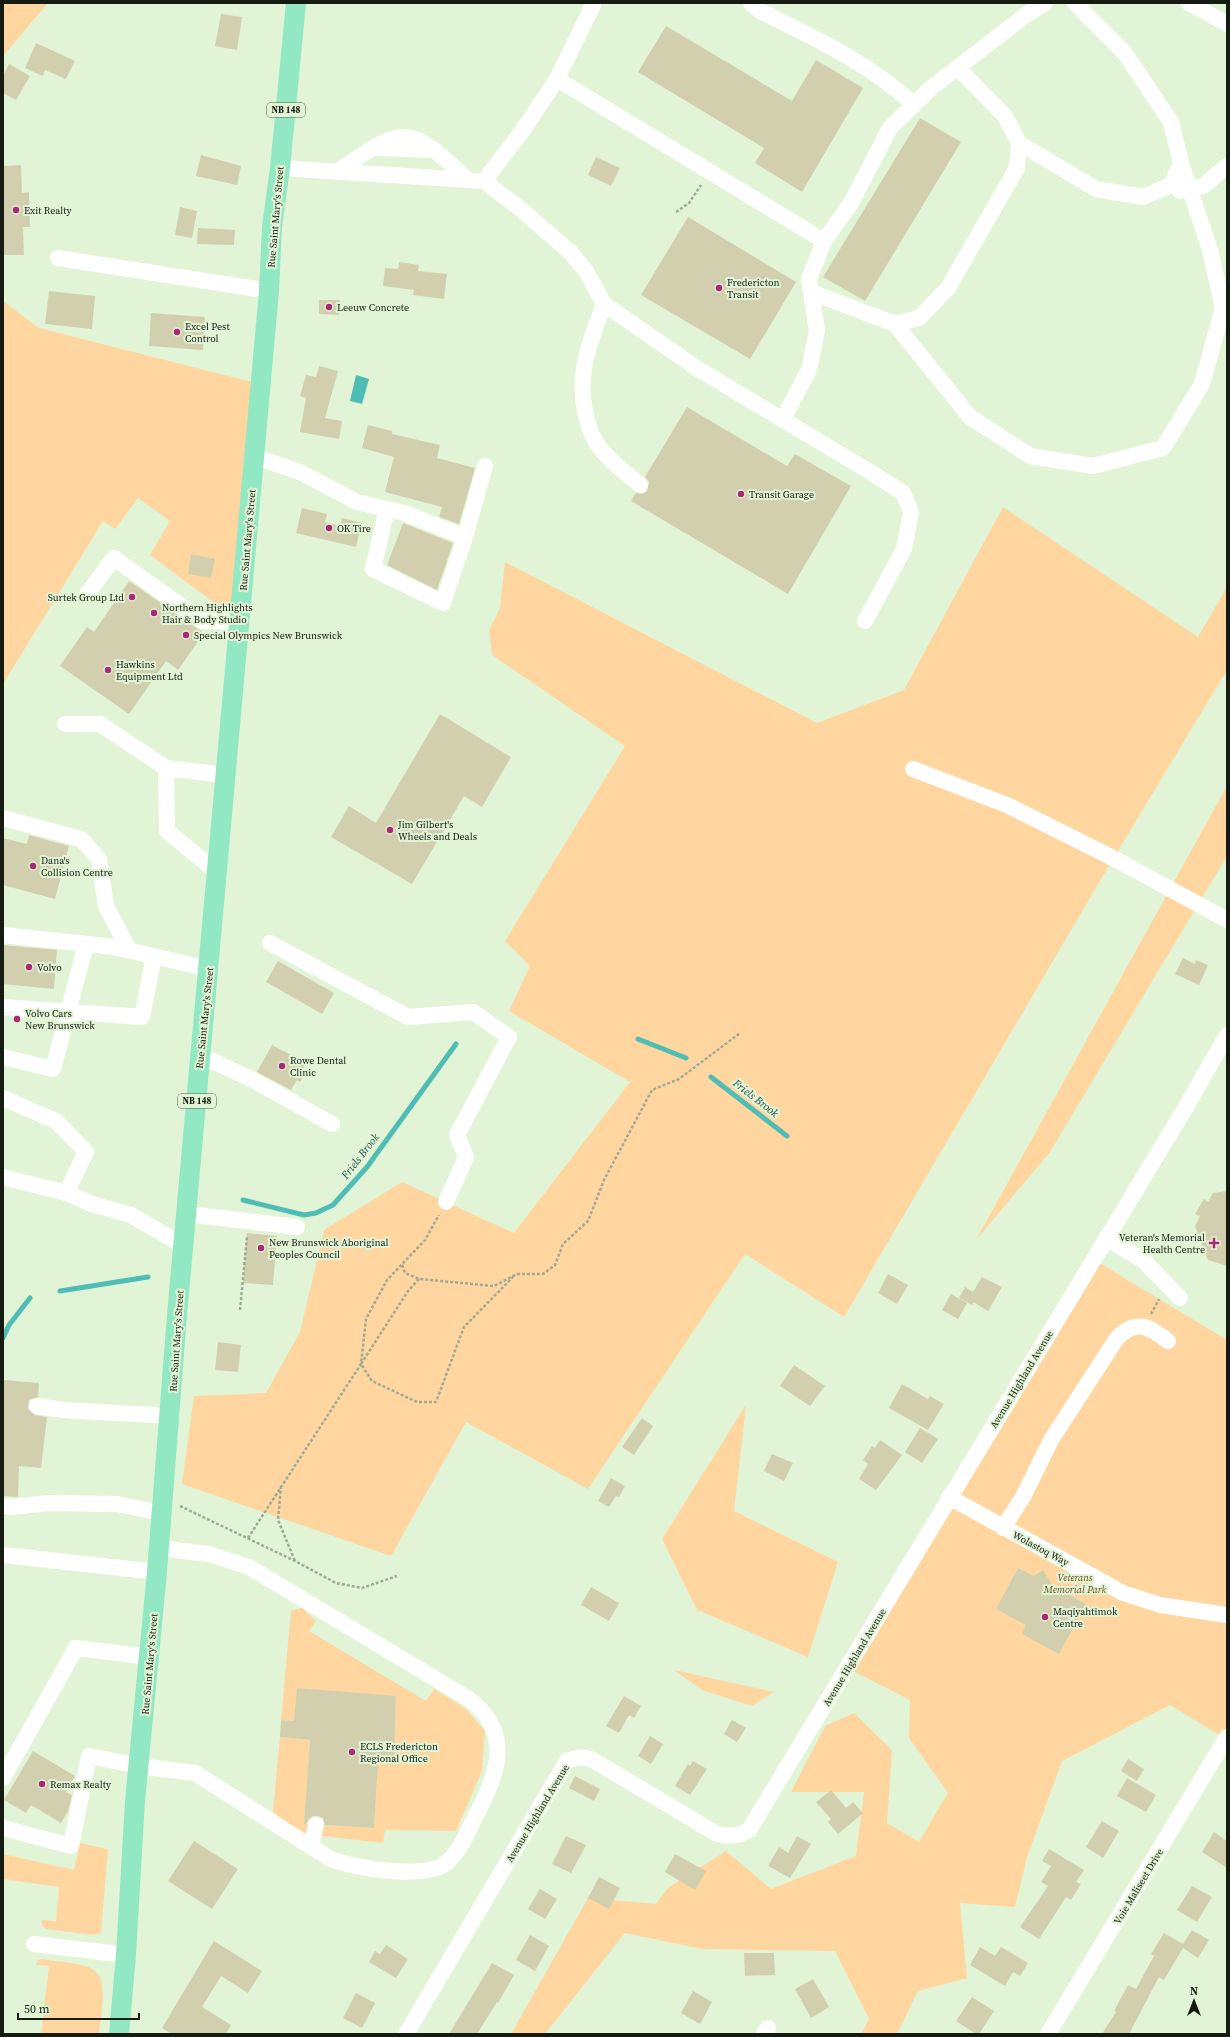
<svg xmlns="http://www.w3.org/2000/svg" width="1230" height="2037" viewBox="0 0 1230 2037" font-family="'Source Serif 4',serif">
	<style>
		.green { fill: #ffd69f }
		.water { fill: #4fbdb6 }
		.lines { fill: none; stroke-linecap: round; stroke-linejoin: round }
		.stream { stroke: #4fbdb6; stroke-width: 5 }
		.building { fill: #d2cfae }
		.path { stroke: #9dab94; stroke-width: 2.5; stroke-dasharray: 3 2; stroke-linecap: butt }
		.minor { stroke: #fff; stroke-width: 16 }
		.major { stroke: #91e8c2; stroke-width: 20 }
		.poi-dot { fill: #a92977; stroke: #e2f4d6; stroke-width: 1.5 }
		.labels { text-anchor: middle; stroke-width: 4; stroke-linejoin: round; paint-order: stroke }
		.shield { fill: #e2f4d6; stroke: #525c4b; stroke-width: 1 }
		.shield-label { font-size: 9px; font-weight: bold; fill: #151b10 }
		.poi-label { font-size: 10px; fill: #151b10; stroke: #e2f4d6; text-anchor: start }
		.street-label { font-size: 10px; fill: #151b10; stroke: #e2f4d6 }
		.park-label { font-size: 10px; font-style: italic; fill: #6d4c1a; stroke: #e2f4d6 }
		.water-label { font-size: 11px; font-style: italic; fill: #21514e; stroke: #e2f4d6 }
	</style>
	<rect width="100%" height="100%" fill="#e2f4d6"/>
	<path class="green" d="M 3,3 L 48,3 L 3,56 Z
		M 3,301 L 39,328 L 260,384 L 240,622 L 150,555 L 170,521 L 138,498 L 115,529 L 103,521 L 3,684 Z
		M 1003,507 L 1198,637 L 1227,587 L 1227,670 L 1107,869 L 844,1317 L 745,1254 L 588,1489 L 466,1422 L 391,1556 L 182,1484 L 194,1396 L 266,1393 L 300,1332 L 324,1230 L 402,1182 L 514,1233 L 630,1082 L 509,1011 L 530,966 L 505,941 L 625,746 L 492,655 L 489,630 L 500,608 L 505,562 L 817,723 L 904,690 Z
		M 1227,786 L 1227,856 L 1050,1152 L 976,1240 Z
		M 1093,1259 L 1227,1340 L 1226,1739 L 1170,1705 L 1062,1761 L 1027,1857 L 1015,1907 L 960,1903 L 967,1978 L 918,1991 L 897,2034 L 861,2034 L 869,2019 L 835,1951 L 702,1949 L 625,1933 L 545,2034 L 511,2034 L 588,1898 L 656,1904 L 668,1888 L 726,1851 L 771,1889 L 856,1856 L 864,1792 L 791,1792 L 825,1726 L 854,1713 L 892,1750 L 887,1823 L 919,1842 L 948,1793 L 909,1738 L 910,1700 L 847,1668 Z
		M 746,1405 L 734,1511 L 838,1562 L 808,1657 L 697,1610 L 662,1539 Z
		M 302,1608 L 316,1621 L 309,1631 L 426,1701 L 434,1689 L 466,1709 L 485,1731 L 482,1771 L 456,1831 L 385,1830 L 383,1843 L 305,1834 L 280,1820 L 273,1811 L 280,1737 L 310,1740 L 304,1824 L 374,1828 L 378,1764 L 394,1764 L 396,1696 L 294,1721 L 281,1720 L 291,1611 Z
		M 674,1670 L 774,1692 L 752,1706 L 702,1690 Z
		M 80,1843 L 108,1849 L 101,1933 L 93,1935 L 46,1929 L 42,1926 L 42,1920 L 56,1921 L 59,1887 L 3,1879 L 3,1854 L 74,1870 Z
		M 43,1959 C 57,1962 74,1962 88,1967 C 112,1974 100,2016 99,2034 L 41,2034 L 49,1966 L 36,1965 L 38,1960 Z"/>
	<path class="water" d="M 356,375 L 369,379 L 362,404 L 350,401 Z"/>
	<g class="lines">
		<path class="stream" d="M 638,1039 L 686,1058
			M 711,1077 L 787,1136
			M 243,1200 L 304,1215 L 316,1213 L 333,1205 L 367,1167 L 456,1044
			M 60,1291 L 148,1277
			M 3,1338 L 9,1325 L 30,1298"/>
	</g>
	<path class="building" d="M 221,14 L 242,17 L 237,50 L 215,46 Z
		M 666,26 L 792,101 L 816,60 L 863,88 L 802,192 L 755,163 L 764,148 L 638,72 Z
		M 36,43 L 75,61 L 66,79 L 45,70 L 43,76 L 25,68 Z
		M 9,64 L 30,76 L 16,100 L 3,93 L 3,76 Z
		M 920,118 L 961,142 L 865,301 L 823,277 Z
		M 201,155 L 241,166 L 237,185 L 196,176 Z
		M 596,157 L 620,168 L 611,186 L 588,175 Z
		M 21,165 L 22,193 L 29,192 L 30,227 L 23,227 L 24,255 L 3,255 L 3,166 Z
		M 180,207 L 197,211 L 192,238 L 175,235 Z
		M 688,217 L 796,282 L 750,359 L 641,295 Z
		M 198,228 L 235,230 L 234,245 L 197,244 Z
		M 399,262 L 419,265 L 418,271 L 447,274 L 444,299 L 413,295 L 414,290 L 383,286 L 385,268 L 398,269 Z
		M 49,291 L 95,296 L 92,329 L 45,324 Z
		M 319,300 L 340,300 L 339,315 L 319,314 Z
		M 151,313 L 205,317 L 203,350 L 149,346 Z
		M 319,366 L 338,371 L 325,418 L 342,421 L 339,439 L 300,432 L 306,398 L 300,396 L 306,375 L 316,377 Z
		M 687,407 L 787,466 L 795,454 L 851,486 L 788,594 L 631,501 L 636,493 L 643,494 L 647,491 L 649,482 L 645,477 Z
		M 368,425 L 392,431 L 392,434 L 440,445 L 437,458 L 475,468 L 459,524 L 439,517 L 442,507 L 385,492 L 394,457 L 362,448 Z
		M 302,508 L 327,514 L 325,522 L 340,526 L 342,518 L 362,523 L 356,547 L 296,533 Z
		M 403,523 L 453,543 L 437,590 L 387,565 Z
		M 191,554 L 215,559 L 211,578 L 188,574 Z
		M 129,581 L 204,633 L 178,670 L 166,661 L 129,714 L 60,666 L 87,627 L 94,632 Z
		M 440,714 L 511,757 L 482,807 L 464,796 L 412,884 L 331,837 L 349,806 L 376,823 Z
		M 29,835 L 69,846 L 55,899 L 3,885 L 3,838 L 27,844 Z
		M 3,945 L 57,950 L 54,989 L 3,984 Z
		M 1183,958 L 1195,964 L 1196,960 L 1208,965 L 1199,985 L 1175,974 Z
		M 278,961 L 334,993 L 322,1014 L 266,982 Z
		M 272,1045 L 306,1063 L 303,1069 L 307,1071 L 300,1082 L 297,1080 L 291,1090 L 257,1072 Z
		M 1227,1191 L 1227,1266 L 1208,1260 L 1195,1226 L 1200,1216 L 1195,1214 L 1204,1199 L 1208,1202 L 1213,1193 Z
		M 247,1233 L 277,1236 L 273,1285 L 243,1283 Z
		M 888,1274 L 908,1285 L 897,1304 L 878,1293 Z
		M 982,1277 L 1002,1287 L 988,1311 L 973,1302 L 972,1305 L 959,1298 L 965,1287 L 973,1292 Z
		M 951,1294 L 967,1303 L 958,1319 L 942,1310 Z
		M 218,1342 L 241,1345 L 238,1372 L 215,1370 Z
		M 794,1365 L 825,1386 L 810,1406 L 780,1386 Z
		M 3,1380 L 39,1383 L 38,1397 L 29,1400 L 28,1409 L 35,1415 L 47,1417 L 41,1468 L 19,1466 L 18,1497 L 3,1496 Z
		M 902,1384 L 928,1399 L 930,1396 L 944,1404 L 928,1430 L 889,1408 Z
		M 642,1418 L 653,1426 L 634,1455 L 622,1447 Z
		M 920,1428 L 938,1439 L 922,1463 L 905,1452 Z
		M 880,1440 L 902,1455 L 876,1490 L 859,1479 L 868,1464 L 863,1460 L 872,1446 L 875,1448 Z
		M 772,1454 L 793,1463 L 784,1481 L 764,1471 Z
		M 611,1478 L 625,1486 L 619,1497 L 616,1496 L 609,1507 L 598,1501 Z
		M 1018,1568 L 1034,1576 L 1043,1570 L 1053,1586 L 1086,1604 L 1059,1654 L 1022,1634 L 1026,1625 L 996,1609 Z
		M 591,1587 L 619,1603 L 609,1621 L 581,1605 Z
		M 297,1688 L 396,1696 L 394,1764 L 378,1764 L 374,1828 L 325,1825 L 323,1818 L 318,1816 L 313,1816 L 309,1819 L 306,1824 L 304,1824 L 310,1740 L 280,1737 L 281,1720 L 294,1721 Z
		M 624,1696 L 641,1706 L 634,1718 L 629,1715 L 619,1733 L 606,1726 Z
		M 732,1720 L 746,1728 L 737,1742 L 724,1734 Z
		M 650,1736 L 663,1744 L 651,1764 L 638,1756 Z
		M 33,1751 L 75,1776 L 66,1792 L 72,1795 L 68,1811 L 61,1823 L 31,1805 L 26,1813 L 4,1800 Z
		M 1128,1759 L 1144,1769 L 1137,1781 L 1121,1771 Z
		M 693,1761 L 707,1769 L 690,1795 L 675,1786 L 688,1764 L 690,1766 Z
		M 575,1776 L 600,1789 L 594,1801 L 569,1788 Z
		M 1127,1778 L 1156,1795 L 1146,1812 L 1117,1796 Z
		M 831,1790 L 846,1808 L 853,1802 L 863,1813 L 838,1834 L 828,1822 L 831,1819 L 816,1802 Z
		M 1102,1821 L 1119,1831 L 1103,1858 L 1086,1847 Z
		M 1214,1832 L 1227,1841 L 1227,1868 L 1202,1852 Z
		M 566,1836 L 586,1845 L 571,1873 L 552,1864 Z
		M 797,1836 L 811,1844 L 790,1878 L 768,1866 L 779,1847 L 788,1853 Z
		M 194,1841 L 238,1869 L 212,1909 L 168,1881 Z
		M 1049,1849 L 1084,1870 L 1076,1882 L 1081,1884 L 1071,1900 L 1066,1897 L 1039,1939 L 1020,1927 L 1048,1886 L 1041,1882 L 1051,1866 L 1042,1861 Z
		M 675,1854 L 706,1871 L 695,1890 L 665,1872 Z
		M 599,1877 L 620,1888 L 609,1909 L 588,1898 Z
		M 1192,1886 L 1212,1897 L 1197,1922 L 1177,1910 Z
		M 540,1889 L 557,1899 L 545,1919 L 528,1909 Z
		M 1192,1930 L 1209,1940 L 1198,1958 L 1183,1948 L 1164,1980 L 1159,1977 L 1129,2034 L 1102,2034 L 1116,2012 L 1114,2011 L 1128,1985 L 1136,1989 L 1154,1956 L 1151,1954 L 1164,1933 L 1183,1944 Z
		M 530,1935 L 549,1946 L 535,1971 L 516,1960 Z
		M 214,1941 L 262,1971 L 248,1993 L 221,1976 L 202,2007 L 231,2025 L 226,2034 L 172,2034 L 162,2028 Z
		M 386,1945 L 408,1959 L 396,1978 L 369,1962 L 375,1951 L 380,1954 Z
		M 980,1947 L 995,1956 L 1001,1947 L 1028,1963 L 1020,1976 L 1013,1972 L 1005,1986 L 970,1965 Z
		M 744,1953 L 774,1953 L 775,1975 L 745,1976 Z
		M 492,1963 L 514,1975 L 498,2003 L 497,2002 L 477,2034 L 449,2034 Z
		M 813,1979 L 829,2007 L 811,2018 L 795,1989 Z
		M 693,1991 L 712,2002 L 700,2024 L 681,2013 Z
		M 356,1993 L 375,2003 L 362,2028 L 343,2018 Z
		M 972,1997 L 994,2011 L 979,2034 L 976,2034 L 956,2021 Z"/>
	<g class="lines">
		<path class="path" d="M 676,212 L 689,203 L 701,185
			M 402,1265 L 405,1273 L 419,1279 L 494,1286 L 517,1274 L 543,1274 L 555,1265 L 563,1244 L 588,1221 L 604,1180 L 652,1090 L 679,1079 L 740,1033
			M 419,1279 L 408,1291 L 361,1364 L 372,1381 L 417,1402 L 436,1402 L 464,1327 L 513,1277
			M 240,1310 L 247,1237
			M 1151,1314 L 1159,1299
			M 281,1486 L 278,1520 L 295,1561
			M 180,1506 L 295,1561 L 336,1583 L 362,1588 L 397,1576
			M 248,1538 L 361,1364 L 366,1319 L 387,1280 L 425,1240 L 439,1215"/>
		<path class="minor" d="M 751,3 L 760,11 C 814,38 870,63 914,105
			M 1189,3 L 1227,24
			M 557,79 L 824,241 L 809,279 L 817,331 L 809,370 L 783,419
			M 1019,143 L 1096,189 L 1143,197 L 1171,185 L 1181,163 L 1171,122 L 1124,52 L 1075,3
			M 374,148 L 435,150
			M 280,168 L 484,181 L 523,211 L 570,252 L 586,271 L 604,304 L 698,369 L 872,473 L 903,493 L 911,512 L 904,549 L 865,621
			M 337,172 C 405,125 407,123 468,180
			M 484,181 L 523,130 L 557,79 L 594,3
			M 1180,191 L 1203,186 L 1227,166
			M 824,241 L 851,203 L 890,128 L 931,88 L 1026,15 L 1045,3
			M 58,258 L 269,291
			M 811,292 L 895,324 L 919,318 L 948,288 L 1017,168 L 1019,143 L 1005,116 L 958,68
			M 604,304 C 589,344 575,376 587,420 C 589,425 590,432 593,437 C 603,457 624,471 640,485
			M 895,324 L 970,417 L 1030,456 L 1093,466 L 1163,448 L 1202,384 L 1223,308 L 1210,250 L 1181,163
			M 254,456 L 302,473 L 357,502 L 404,513 L 465,537 L 485,466
			M 387,509 L 373,569 L 443,603 L 465,537
			M 87,594 L 114,558 L 202,621 L 240,622
			M 65,724 L 100,724 L 166,768 L 225,775
			M 166,768 L 167,831 L 218,873
			M 913,769 L 1007,805 L 1113,858 L 1227,920
			M 3,818 L 81,839 L 99,859 L 106,906 L 129,950
			M 3,935 L 114,947 L 209,969
			M 270,943 L 408,1017 L 473,1012 L 509,1037 L 457,1135 L 466,1157 L 446,1202
			M 3,1007 L 142,1017 L 154,956
			M 200,1055 L 253,1080 L 332,1124
			M 3,1057 L 53,1069 L 86,944
			M 3,1098 L 56,1121 L 86,1152 L 66,1193
			M 3,1177 L 66,1193 L 95,1205 L 131,1215 L 184,1246
			M 187,1214 L 297,1227
			M 1106,1238 L 1143,1260 L 1180,1298
			M 37,1406 L 63,1410 L 170,1416
			M 949,1497 L 1123,1593 L 1160,1605 L 1227,1615
			M 3,1506 L 13,1507 L 49,1503 L 117,1504 L 161,1513
			M 1003,1528 L 1023,1497 L 1051,1440 L 1117,1338 C 1137,1318 1149,1327 1168,1341
			M 3,1555 L 157,1572
			M 3,1778 L 76,1648 L 149,1657
			M 3,1828 L 71,1846 L 89,1756 L 139,1766 L 195,1773 L 329,1858 C 353,1869 423,1879 445,1864 C 459,1853 466,1836 473,1821 C 496,1777 516,1735 469,1699 L 249,1567 L 209,1554 L 159,1548
			M 311,1846 L 316,1825
			M 34,1944 L 126,1955
			M 406,2034 L 567,1761 C 577,1757 583,1756 593,1760 L 717,1834 C 730,1837 738,1836 749,1830 L 1186,1107 L 1227,1035
			M 764,2034 L 768,2028
			M 1048,2034 L 1227,1737"/>
		<path class="major" d="M 119,2034 L 126,1955 L 135,1801 L 157,1572 L 177,1315 L 269,291 L 272,227 L 280,168 L 296,3"/>
	</g>
	<g class="poi-dot">
		<circle cx="16" cy="210" r="4"/>
		<circle cx="719" cy="288" r="4"/>
		<circle cx="329" cy="307" r="4"/>
		<circle cx="177" cy="332" r="4"/>
		<circle cx="741" cy="494" r="4"/>
		<circle cx="329" cy="528" r="4"/>
		<circle cx="132" cy="597" r="4"/>
		<circle cx="154" cy="613" r="4"/>
		<circle cx="186" cy="635" r="4"/>
		<circle cx="108" cy="670" r="4"/>
		<circle cx="390" cy="830" r="4"/>
		<circle cx="33" cy="866" r="4"/>
		<circle cx="29" cy="967" r="4"/>
		<circle cx="17" cy="1019" r="4"/>
		<circle cx="282" cy="1066" r="4"/>
		<path d="M1212 1237h4v4h4v4h-4v4h-4v-4h-4v-4h4z"/>
		<circle cx="261" cy="1248" r="4"/>
		<circle cx="1045" cy="1617" r="4"/>
		<circle cx="352" cy="1752" r="4"/>
		<circle cx="42" cy="1784" r="4"/>
	</g>
	<g class="labels">
		<g class="shield">
			<rect x="267" y="103" width="38" height="14" rx="3"/>
			<rect x="178" y="1094" width="38" height="14" rx="3"/>
		</g>
		<g class="shield-label">
			<text x="286" y="113">NB 148</text>
			<text x="197" y="1104">NB 148</text>
		</g>
		<g class="poi-label">
			<text x="24" y="214">Exit Realty</text>
			<text x="727" y="286">Fredericton<tspan x="727" dy="12">Transit</tspan></text>
			<text x="337" y="311">Leeuw Concrete</text>
			<text x="185" y="330">Excel Pest<tspan x="185" dy="12">Control</tspan></text>
			<text x="749" y="498">Transit Garage</text>
			<text x="337" y="532">OK Tire</text>
			<text x="124" y="601" text-anchor="end">Surtek Group Ltd</text>
			<text x="162" y="611">Northern Highlights<tspan x="162" dy="12">Hair &amp; Body Studio</tspan></text>
			<text x="194" y="639">Special Olympics New Brunswick</text>
			<text x="116" y="668">Hawkins<tspan x="116" dy="12">Equipment Ltd</tspan></text>
			<text x="398" y="828">Jim Gilbert's<tspan x="398" dy="12">Wheels and Deals</tspan></text>
			<text x="41" y="864">Dana's<tspan x="41" dy="12">Collision Centre</tspan></text>
			<text x="37" y="971">Volvo</text>
			<text x="25" y="1017">Volvo Cars<tspan x="25" dy="12">New Brunswick</tspan></text>
			<text x="290" y="1064">Rowe Dental<tspan x="290" dy="12">Clinic</tspan></text>
			<text x="1205" y="1241" text-anchor="end">Veteran's Memorial<tspan x="1205" dy="12">Health Centre</tspan></text>
			<text x="269" y="1246">New Brunswick Aboriginal<tspan x="269" dy="12">Peoples Council</tspan></text>
			<text x="1053" y="1615">Maqiyahtimok<tspan x="1053" dy="12">Centre</tspan></text>
			<text x="360" y="1750">ECLS Fredericton<tspan x="360" dy="12">Regional Office</tspan></text>
			<text x="50" y="1788">Remax Realty</text>
		</g>
		<g class="street-label">
			<text transform="translate(275 217) rotate(-85)" y="4">Rue Saint Mary's Street</text>
			<text transform="translate(247 540) rotate(-85)" y="4">Rue Saint Mary's Street</text>
			<text transform="translate(204 1018) rotate(-84)" y="4">Rue Saint Mary's Street</text>
			<text transform="translate(176 1341) rotate(-86)" y="4">Rue Saint Mary's Street</text>
			<text transform="translate(1021 1379) rotate(-59)" y="4">Avenue Highland Avenue</text>
			<text transform="translate(1041 1548) rotate(28)" y="4">Wolastoq Way</text>
			<text transform="translate(854 1657) rotate(-59)" y="4">Avenue Highland Avenue</text>
			<text transform="translate(149 1664) rotate(-85)" y="4">Rue Saint Mary's Street</text>
			<text transform="translate(537 1813) rotate(-59)" y="4">Avenue Highland Avenue</text>
			<text transform="translate(1138 1886) rotate(-59)" y="4">Voie Maliseet Drive</text>
		</g>
		<g class="park-label">
			<text x="1075" y="1581">Veterans<tspan x="1075" dy="12">Memorial Park</tspan></text>
		</g>
		<g class="water-label">
			<text transform="translate(756 1098) rotate(38)" y="4">Friels Brook</text>
			<text transform="translate(360 1156) rotate(-52)" y="4">Friels Brook</text>
		</g>
	</g>
	<rect width="1230" height="2037" fill="none" stroke="#151b10" stroke-width="8"/>
	<g transform="translate(1194 2001)" stroke="#e2f4d6" stroke-width="3" paint-order="stroke">
	<path d="M0-3L7 15L0 10L-7 15Z" fill="#151b10"/>
	<text y="-6" font-size="11" font-weight="bold" text-anchor="middle" fill="#151b10">N</text>
	</g>
	<path d="M18 2013v6h121v-6" fill="none" stroke="#151b10" stroke-width="2"/>
	<text x="24" y="2013" font-size="12" fill="#151b10" stroke="#e2f4d6" stroke-width="3" paint-order="stroke">50 m</text>
</svg>
